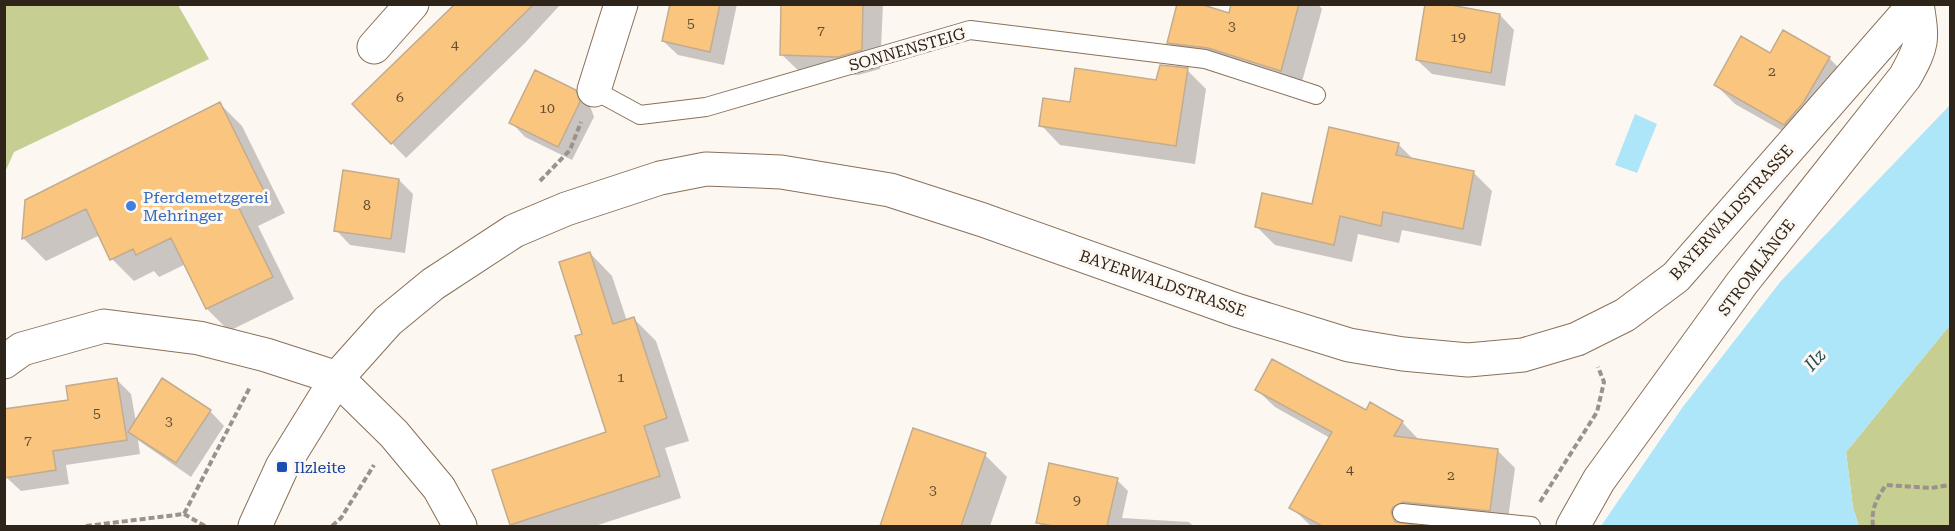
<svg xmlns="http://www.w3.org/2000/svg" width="1955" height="531" viewBox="0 0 1955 531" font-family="'Roboto Serif',serif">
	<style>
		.green { fill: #c6ce92 }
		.water { fill: #ade5f9 }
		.shadow { fill: #0003 }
		.building { fill: #fac67f; stroke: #c2ac8f; stroke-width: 1.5 }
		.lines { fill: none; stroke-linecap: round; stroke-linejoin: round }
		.lane-casing { stroke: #897058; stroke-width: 20 }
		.street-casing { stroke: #897058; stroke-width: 35 }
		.primary-casing { stroke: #897058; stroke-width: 35 }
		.path { stroke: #9b928b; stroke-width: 4; stroke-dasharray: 6 3; stroke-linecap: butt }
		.lane { stroke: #fff; stroke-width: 18 }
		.street { stroke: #fff; stroke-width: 33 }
		.primary { stroke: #fff; stroke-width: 33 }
		.shop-dot { fill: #3f7fe0; stroke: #fdf7f2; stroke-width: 2 }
		.transit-dot { fill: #1a4fb4; stroke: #fdf7f2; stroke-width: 2 }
		.labels { text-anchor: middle; stroke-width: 6; stroke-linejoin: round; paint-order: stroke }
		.number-label { font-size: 14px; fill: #624c33 }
		.street-label { font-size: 16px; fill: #2f241a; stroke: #fdf7f2 }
		.shop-label { font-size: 16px; fill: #366cbe; stroke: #fdf7f2; text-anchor: start }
		.transit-label { font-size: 16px; fill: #164399; stroke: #fdf7f2; text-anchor: start }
		.water-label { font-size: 18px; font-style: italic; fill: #214d5c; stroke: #fdf7f2 }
	</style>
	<rect width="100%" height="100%" fill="#fdf7f2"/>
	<path class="green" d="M 5,4 L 178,5 L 209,59 L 14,152 L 5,172 Z
		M 1950,325 L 1950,526 L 1859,526 L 1853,508 L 1846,452 Z"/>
	<path class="water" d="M 1950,105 L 1950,325 L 1846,452 L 1853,508 L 1859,526 L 1601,526 L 1682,408 L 1781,281 Z
		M 1635,114 L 1657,124 L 1637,173 L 1615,165 Z"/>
	<path class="shadow" d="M 457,4 L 561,4 L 525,43 L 406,158 L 354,104 Z
		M 671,4 L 737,4 L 724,65 L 678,55 L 663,41 Z
		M 783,4 L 883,4 L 880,69 L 858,75 L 801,73 L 781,54 Z
		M 1179,4 L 1202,4 L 1205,7 L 1230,15 L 1233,4 L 1318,4 L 1322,9 L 1300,89 L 1187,62 L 1168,42 Z
		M 1500,15 L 1514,30 L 1505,86 L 1432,74 L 1417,60 Z
		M 1771,55 L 1829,58 L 1848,77 L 1804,143 L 1735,104 L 1716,85 Z
		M 1187,70 L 1206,89 L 1195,164 L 1060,145 L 1041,125 Z
		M 575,91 L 590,106 L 594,117 L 572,160 L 525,137 L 511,122 Z
		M 220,104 L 242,126 L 285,213 L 258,226 L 294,299 L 229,331 L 207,309 L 186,264 L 159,277 L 154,271 L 134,281 L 112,259 L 100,235 L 46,261 L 24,239 L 26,201 Z
		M 1398,144 L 1415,161 L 1474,173 L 1492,191 L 1481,246 L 1402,230 L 1399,243 L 1358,234 L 1352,262 L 1275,245 L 1257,227 L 1314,206 Z
		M 399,180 L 413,194 L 405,253 L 350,245 L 336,230 Z
		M 590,253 L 612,276 L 627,321 L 634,319 L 656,341 L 689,441 L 665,448 L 681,498 L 595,526 L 514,526 L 511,524 L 608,433 L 584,335 Z
		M 117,380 L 131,394 L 136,422 L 210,411 L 224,426 L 191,477 L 138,440 L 140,454 L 66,465 L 69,484 L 21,491 L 6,477 L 70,401 Z
		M 1257,390 L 1366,412 L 1402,422 L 1420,441 L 1497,450 L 1515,468 L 1507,526 L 1414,520 L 1410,526 L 1311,526 L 1291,507 L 1330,438 L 1275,407 Z
		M 914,430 L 985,455 L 1007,477 L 990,526 L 881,526 Z
		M 1117,480 L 1128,491 L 1122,518 L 1189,522 L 1193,526 L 1042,526 L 1038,522 Z"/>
	<path class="building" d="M 455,4 L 534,4 L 391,144 L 352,104 Z
		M 670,4 L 720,4 L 710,52 L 662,41 Z
		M 781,4 L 863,4 L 862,50 L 838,57 L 780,55 Z
		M 1177,4 L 1200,4 L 1229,13 L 1231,4 L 1299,4 L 1281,71 L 1208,48 L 1167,43 Z
		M 1425,4 L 1445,4 L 1500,14 L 1491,73 L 1416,60 Z
		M 1783,30 L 1830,57 L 1803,103 L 1784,125 L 1714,85 L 1741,36 L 1770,53 Z
		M 1160,65 L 1188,68 L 1176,146 L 1039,126 L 1043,98 L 1070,102 L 1075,68 L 1156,80 Z
		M 535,70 L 576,90 L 580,102 L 558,147 L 509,123 Z
		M 220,102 L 264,191 L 237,204 L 273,277 L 206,309 L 171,238 L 136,255 L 133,249 L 110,260 L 86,209 L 22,239 L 25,200 Z
		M 1329,127 L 1399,143 L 1396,155 L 1474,171 L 1463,229 L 1383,212 L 1381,226 L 1340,216 L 1334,245 L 1255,227 L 1262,193 L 1312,204 Z
		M 343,170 L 399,179 L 391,239 L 334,231 Z
		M 590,252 L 613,324 L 634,317 L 667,418 L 644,426 L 660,476 L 510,525 L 492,470 L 606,432 L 575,336 L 582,334 L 559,262 Z
		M 1272,359 L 1366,410 L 1370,402 L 1403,421 L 1394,436 L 1498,449 L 1490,511 L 1403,502 L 1393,507 L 1391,512 L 1395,522 L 1424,526 L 1322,526 L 1289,508 L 1332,432 L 1255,390 Z
		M 117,378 L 127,440 L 53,451 L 56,470 L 4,478 L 4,409 L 68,400 L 66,386 Z
		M 162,378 L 211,410 L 176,463 L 128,432 Z
		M 913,428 L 986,453 L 961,526 L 880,526 Z
		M 1049,463 L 1118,478 L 1107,526 L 1054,526 L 1036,523 Z"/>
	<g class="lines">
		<g class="lane-casing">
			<path id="lane" d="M 594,90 L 640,115 L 706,107 L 970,30 L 1205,59 L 1316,95
				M 1402,513 L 1531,526"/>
		</g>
		<g class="street-casing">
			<path id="street" d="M 374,47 L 412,4
				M 594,90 L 621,4
				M 4,362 L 22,349 L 104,326 L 199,338 L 266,355 L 337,378 L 394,434 L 439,488 L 460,526
				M 1573,526 L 1599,480 L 1742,283 L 1905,77 C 1923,45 1923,41 1917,4"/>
		</g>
		<g class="primary-casing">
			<path id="primary" d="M 255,526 L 282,467 L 337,378 L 388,321 L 433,284 L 514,231 L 566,209 L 660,178 L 706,169 L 781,172 L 890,190 L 983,220 L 1236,310 L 1349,345 L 1403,354 L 1468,360 L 1523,355 L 1577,339 L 1625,315 L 1676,277 L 1915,4"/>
		</g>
		<path class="path" d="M 540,181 L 570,150 L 581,122
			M 1540,502 L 1597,412 L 1604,382 L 1598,367
			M 184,514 L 205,526
			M 86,526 L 184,514 L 250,387
			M 332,526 L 341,518 L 374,465
			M 1873,526 C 1871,510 1876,499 1886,485 L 1931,488 L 1950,485"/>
		<use href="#lane" class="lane"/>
		<use href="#street" class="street"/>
		<use href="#primary" class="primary"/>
	</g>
	<circle class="shop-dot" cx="131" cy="206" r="6"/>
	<rect class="transit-dot" x="276" y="461" width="12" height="12" rx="3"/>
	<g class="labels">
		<g class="number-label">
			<text x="691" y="28">5</text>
			<text x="1232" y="31">3</text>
			<text x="821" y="35">7</text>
			<text x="1458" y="42">19</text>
			<text x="455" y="49">4</text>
			<text x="1772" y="76">2</text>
			<text x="400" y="102">6</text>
			<text x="547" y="113">10</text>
			<text x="367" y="210">8</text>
			<text x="621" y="382">1</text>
			<text x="97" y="418">5</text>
			<text x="169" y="426">3</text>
			<text x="28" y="445">7</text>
			<text x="1350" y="474">4</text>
			<text x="1451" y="480">2</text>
			<text x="933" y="495">3</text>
			<text x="1077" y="505">9</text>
		</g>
		<g class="street-label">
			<text transform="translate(907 49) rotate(-16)" y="6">SONNENSTEIG</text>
			<text transform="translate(1731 212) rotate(-48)" y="6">BAYERWALDSTRASSE</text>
			<text transform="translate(1756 267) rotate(-53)" y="6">STROMLÄNGE</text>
			<text transform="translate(1163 283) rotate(19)" y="6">BAYERWALDSTRASSE</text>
		</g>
		<g class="shop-label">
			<text x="143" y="203">Pferdemetzgerei<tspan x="143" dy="18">Mehringer</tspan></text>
		</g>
		<g class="transit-label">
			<text x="294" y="473">Ilzleite</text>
		</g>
		<g class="water-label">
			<text transform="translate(1815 360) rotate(-48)" y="6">Ilz</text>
		</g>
	</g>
	<rect width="1955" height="531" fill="none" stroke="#2f241a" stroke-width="12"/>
</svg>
